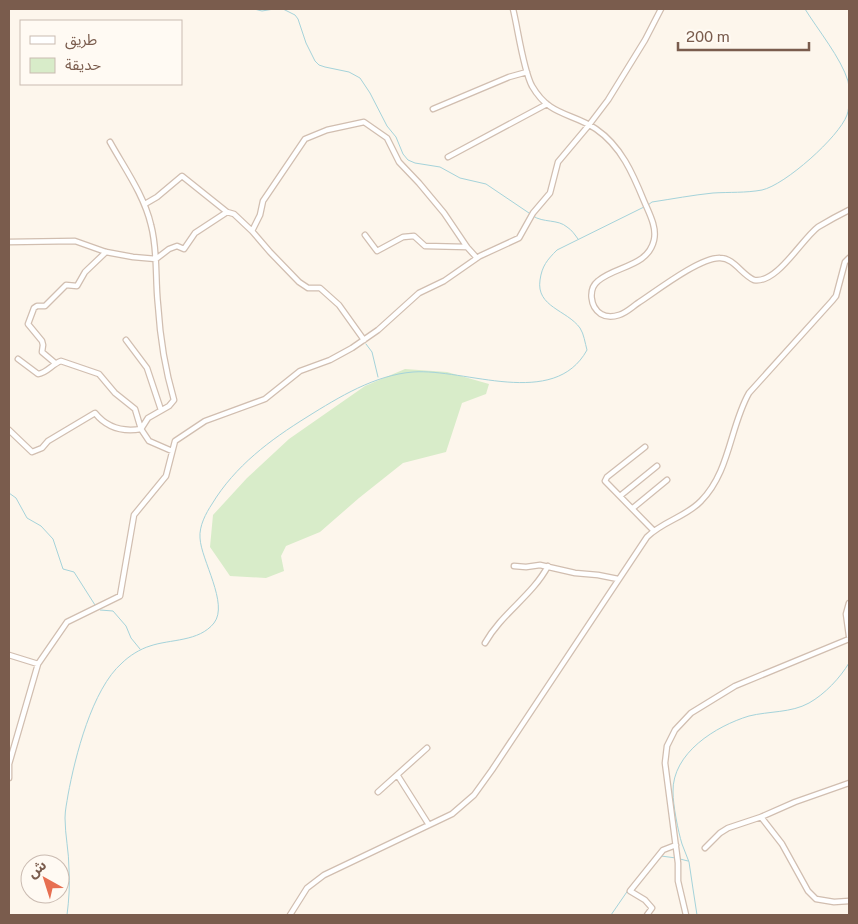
<svg xmlns="http://www.w3.org/2000/svg" width="858" height="924" viewBox="0 0 858 924" font-family="'Public Sans','Noto Sans Arabic',sans-serif">
	<style>
		.green { fill: #d8ecc9 }
		.lines { fill: none; stroke-linecap: round; stroke-linejoin: round }
		.stream { stroke: #a5d3da; stroke-width: 1 }
		.minor-casing { stroke: #d1beb0; stroke-width: 7 }
		.minor { stroke: #fff; stroke-width: 4.5 }
	</style>
	<rect width="100%" height="100%" fill="#fdf6ec"/>
	<path class="green" d="M 405,369 L 447,372 L 489,384 L 486,394 L 462,403 L 446,452 L 403,463 L 359,498 L 320,532 L 286,546 L 281,556 L 284,571 L 266,578 L 230,576 L 210,547 L 213,515 L 247,478 L 289,439 L 365,386 Z"/>
	<g class="lines">
		<path class="stream" d="M 254,9 L 262,11 L 274,9
			M 283,9 L 295,15 L 298,19 L 306,43 L 315,61 L 319,65 L 325,67 L 349,72 L 360,78 L 370,93 L 387,126 L 396,137 L 403,154 L 408,160 L 415,163 L 440,167 L 460,178 L 486,184 L 529,213
			M 648,205 L 652,202 C 672,199 693,195 713,193 C 729,192 746,193 762,190 C 785,185 839,137 847,115 C 850,106 850,91 848,81 C 841,58 818,30 805,9
			M 533,216 C 543,223 558,219 567,227 C 572,230 575,235 578,239
			M 366,344 L 372,352 L 378,377
			M 9,493 L 16,498 L 27,518 L 41,526 L 53,539 L 63,569 L 74,572 L 95,605
			M 98,608 L 100,610 L 113,611 L 126,626 L 131,638 L 140,649
			M 661,856 L 676,858
			M 680,859 L 688,861
			M 636,880 L 647,866
			M 67,915 C 69,900 70,884 69,869 C 69,852 65,835 65,818 C 65,810 67,802 68,795 C 75,757 92,689 122,663 C 129,656 140,649 150,646 C 170,639 199,642 214,623 C 229,604 201,560 200,538 C 199,526 206,513 212,504 C 235,466 270,440 307,417 C 339,397 375,375 413,372 C 465,368 554,410 587,350 C 585,343 584,334 580,328 C 567,310 536,307 540,280 C 542,266 547,260 557,250 L 644,207
			M 611,915 L 633,883
			M 697,915 C 694,898 692,880 689,862 C 687,856 684,850 682,844 C 678,831 673,805 673,792 C 672,753 716,726 749,716 C 769,711 791,713 809,703 C 825,694 840,678 849,663"/>
		<g class="minor-casing">
			<path id="minor" d="M 513,9 C 518,29 523,69 532,86 C 550,117 571,112 596,129 C 621,146 633,174 644,201 C 649,213 657,227 654,240 C 648,267 615,266 598,281 C 588,289 590,307 601,314 C 606,317 613,317 619,315 C 626,313 632,307 638,303 C 655,292 700,257 720,258 C 734,258 742,275 754,280 C 777,284 801,240 818,227 C 828,221 839,215 849,210
				M 433,109 L 509,77 L 527,72
				M 448,157 L 547,104
				M 145,204 L 157,197 L 182,176 L 227,212
				M 252,231 L 260,215 L 263,201 L 305,139 L 327,130 L 364,122 L 387,138 L 399,162 L 419,183 L 444,213 L 467,247 L 477,258
				M 365,235 L 377,251 L 403,237 L 414,236 L 425,246 L 467,247
				M 9,242 L 75,241 L 106,252 L 133,257 L 156,259 L 169,249 L 177,246 L 184,249 L 195,233 L 227,212 L 234,214 L 252,231 L 270,252 L 299,282 L 308,288 L 320,288 L 339,305 L 364,340
				M 126,340 L 147,368 L 161,410
				M 18,359 L 38,374 C 47,373 52,364 61,361 L 99,374 L 115,393 L 135,409 L 141,429 L 149,441 L 172,451
				M 55,363 L 42,352 L 43,345 L 42,341 L 28,324 L 34,308 L 37,306 L 45,306 L 66,285 L 77,286 L 85,272 L 106,252
				M 9,430 L 32,452 L 42,448 L 48,441 L 95,413 C 107,428 123,432 141,429 L 148,418 L 169,406 L 174,400 C 165,369 160,337 158,305 C 155,278 158,251 151,225 C 144,195 125,169 110,142
				M 645,447 L 607,477 L 605,481 L 653,530
				M 620,496 L 657,466
				M 633,508 L 667,480
				M 514,566 L 526,567 L 540,565 L 575,573 L 598,575 L 618,579
				M 849,603 L 846,614 L 849,636
				M 485,643 C 502,613 532,596 548,566
				M 9,655 L 38,664
				M 9,764 L 38,664 L 67,622 L 120,596 L 134,515 L 166,476 L 175,441 L 205,421 L 265,399 L 300,371 L 330,360 L 352,348 L 378,330 L 419,293 L 444,281 L 480,256 L 519,238 L 533,213 L 550,193 L 558,162 L 589,125 L 608,100 L 645,40 L 661,9
				M 9,765 L 9,778
				M 398,776 L 429,825
				M 378,792 L 427,748
				M 761,817 L 782,844 L 808,891 L 816,899 L 834,902 L 849,901
				M 705,848 L 720,833 L 728,828 L 761,817 L 795,802 L 849,783
				M 290,915 L 307,888 L 324,875 L 452,814 L 474,795 L 492,770 L 647,537 C 663,521 686,517 701,501 C 730,472 730,426 749,393 L 832,301 L 836,296 L 845,262 L 849,258
				M 647,915 L 652,908 L 645,900 L 630,891 L 663,850 L 676,845
				M 686,915 L 678,881 L 678,863 L 665,763 L 667,746 L 675,730 L 691,713 L 735,686 L 849,639"/>
		</g>
		<use href="#minor" class="minor"/>
	</g>
	<rect width="858" height="924" fill="none" stroke="#7a5c4d" stroke-width="20"/>
	<rect x="20" y="20" width="162" height="65" fill="#fffaf3" stroke="#cabbb1"/>
	<rect x="30" y="36" width="25" height="8" fill="#ffffff" stroke="#cabbb1"/>
	<text x="65" y="45" font-size="15" fill="#7a5c4d">طريق</text>
	<rect x="30" y="58" width="25" height="15" fill="#d8ecc9" stroke="#cabbb1"/>
	<text x="65" y="70" font-size="15" fill="#7a5c4d">حديقة</text>
	<g transform="translate(45 879) rotate(321)"><circle r="24" fill="#fffaf3" stroke="#cabbb1"/>
	<path d="M0-4L9 19L0 12L-9 19Z" fill="#e76f51"/>
	<text y="-8" font-size="14" font-weight="bold" text-anchor="middle" fill="#7a5c4d">ش</text>
	</g>
	<path d="M678 42v8h131v-8" fill="none" stroke="#7a5c4d" stroke-width="2.5"/>
	<text x="686" y="42" font-size="15" fill="#7a5c4d" stroke="#fffaf3" stroke-width="4" paint-order="stroke">200 m</text>
</svg>
